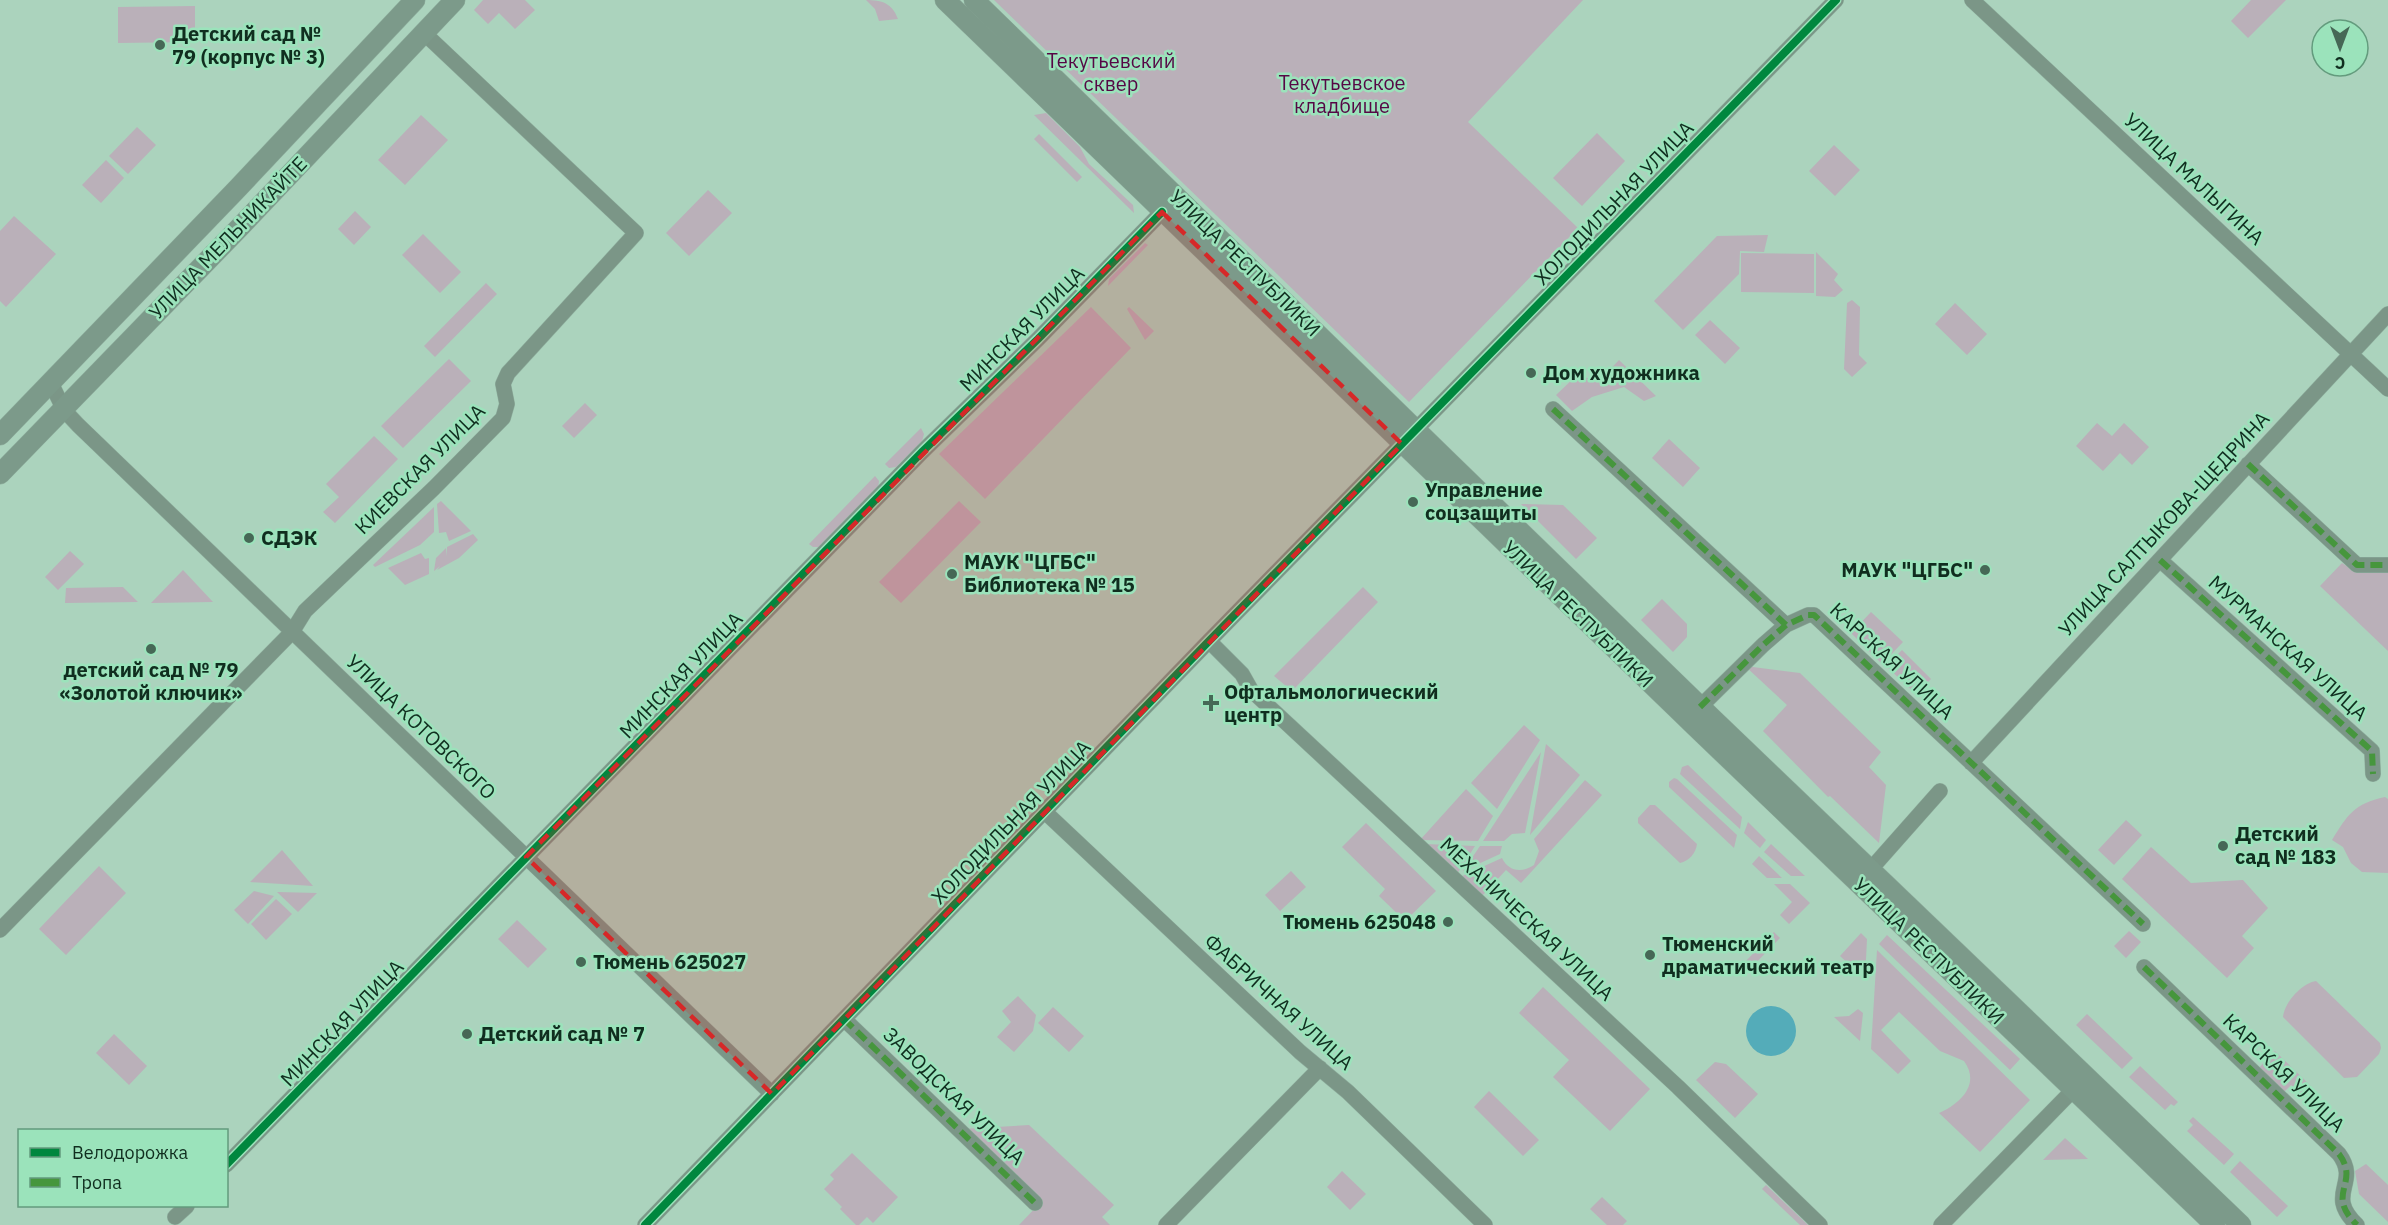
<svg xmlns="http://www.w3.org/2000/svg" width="2388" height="1225" viewBox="0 0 2388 1225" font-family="'IBM Plex Sans',sans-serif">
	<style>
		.green { fill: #bab0b9 }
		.water { fill: #54acb9 }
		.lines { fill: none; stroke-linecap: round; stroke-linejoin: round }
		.minor-casing { stroke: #8faf9e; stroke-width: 16 }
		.major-casing { stroke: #8faf9e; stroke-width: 21 }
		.minor { stroke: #7b9687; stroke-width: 15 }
		.major { stroke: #7c9a8a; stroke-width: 20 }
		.quiet { stroke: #46963d; stroke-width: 6; stroke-dasharray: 12 6; stroke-linecap: butt }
		.cycleway-casing { stroke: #9be3bb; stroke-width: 11 }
		.cycleway { stroke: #00873e; stroke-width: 8 }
		.marked { fill: #d62828; fill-opacity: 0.2; stroke: #d62828; stroke-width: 4.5; stroke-dasharray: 12 8; stroke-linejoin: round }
		.poi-dot { fill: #466856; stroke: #9be3bb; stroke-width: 2 }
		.labels { text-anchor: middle; stroke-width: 5; stroke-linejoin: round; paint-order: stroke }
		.poi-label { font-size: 20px; font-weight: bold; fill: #102e1f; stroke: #9be3bb; text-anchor: start }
		.park-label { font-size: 20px; fill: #560745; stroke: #9be3bb }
		.street-label { font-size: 20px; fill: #102e1f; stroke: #9be3bb }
	</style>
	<rect width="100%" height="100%" fill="#abd3bd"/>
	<path class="green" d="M 483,0 L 525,0 L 535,10 L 515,29 L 499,13 L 488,24 L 474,10 Z
		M 866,0 C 882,0 892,3 898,19 L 879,21 L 875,9 Z
		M 994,0 L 1583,0 L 1468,122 L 1578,228 L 1409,402 Z
		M 2251,0 L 2286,0 L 2248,38 L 2231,21 Z
		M 195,6 L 195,42 L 118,43 L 118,7 Z
		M 1046,113 L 1080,147 L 1089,164 L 1133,205 L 1134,213 L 1034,115 Z
		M 421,115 L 448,140 L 405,185 L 378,160 Z
		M 137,127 L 156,145 L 128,174 L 109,156 Z
		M 1597,133 L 1625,161 L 1582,206 L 1553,178 Z
		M 1039,134 L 1082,177 L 1077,182 L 1034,139 Z
		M 1834,145 L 1860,170 L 1835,196 L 1809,171 Z
		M 106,160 L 124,178 L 101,203 L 82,185 Z
		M 708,190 L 732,213 L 689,256 L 666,233 Z
		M 355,211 L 371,227 L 354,245 L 338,229 Z
		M 14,216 L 56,254 L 6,307 L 0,301 L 0,231 Z
		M 423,234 L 461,272 L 440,293 L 402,255 Z
		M 1768,235 L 1764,252 L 1740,251 L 1739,274 L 1683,330 L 1654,301 L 1717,236 Z
		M 1145,243 L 1148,245 L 1108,286 L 1109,279 Z
		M 1816,252 L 1838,274 L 1834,280 L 1843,290 L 1835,297 L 1816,296 Z
		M 1741,253 L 1814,254 L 1814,293 L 1741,292 Z
		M 486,283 L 497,294 L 435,357 L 424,346 Z
		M 1852,300 L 1860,307 L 1859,355 L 1867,363 L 1852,377 L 1844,369 L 1847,303 Z
		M 1955,303 L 1987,334 L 1967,355 L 1935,324 Z
		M 1091,307 L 1131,348 L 985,499 L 939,454 Z
		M 1129,307 L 1154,331 L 1145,340 L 1127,309 Z
		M 1710,320 L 1740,348 L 1725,364 L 1695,335 Z
		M 449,359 L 471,381 L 403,448 L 381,426 Z
		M 1619,360 L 1656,396 L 1644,401 L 1624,387 L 1592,397 L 1572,411 L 1556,395 L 1576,376 L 1600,380 Z
		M 585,403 L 597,415 L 574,438 L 562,426 Z
		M 2097,423 L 2112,436 L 2124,423 L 2149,447 L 2132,465 L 2120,453 L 2103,471 L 2076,446 Z
		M 921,428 L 924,434 L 922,441 L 896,467 L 889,468 L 885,464 Z
		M 374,436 L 398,459 L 335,523 L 323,512 L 339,497 L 326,484 Z
		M 1669,439 L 1700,468 L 1683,487 L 1652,458 Z
		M 875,476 L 879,481 L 878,488 L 820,547 L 813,547 L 809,544 Z
		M 441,501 L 471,531 L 449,541 L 446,532 L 439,533 L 437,504 Z
		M 959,501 L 981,522 L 901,603 L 879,582 Z
		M 1521,504 L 1563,505 L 1597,538 L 1576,559 Z
		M 434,507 L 434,532 L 420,545 L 375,567 L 373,565 Z
		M 473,534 L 478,540 L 459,558 L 437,570 L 440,566 L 434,571 L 436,558 L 446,548 L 447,556 L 447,547 Z
		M 70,551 L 84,564 L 58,590 L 45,577 Z
		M 421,553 L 425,559 L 429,558 L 429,574 L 405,585 L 388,568 Z
		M 2342,563 L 2351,569 L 2388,570 L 2388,651 L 2320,586 Z
		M 183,570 L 213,602 L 151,603 Z
		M 123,587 L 138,602 L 65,603 L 66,588 Z
		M 1363,587 L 1378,602 L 1292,691 L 1274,676 Z
		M 1662,599 L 1687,624 L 1687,637 L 1673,652 L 1641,620 Z
		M 1871,612 L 1903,642 L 1882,664 L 1851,633 Z
		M 1902,650 L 1931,679 L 1916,694 L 1886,666 Z
		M 1745,666 L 1800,673 L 1881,752 L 1869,767 L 1886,785 L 1879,843 L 1830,796 L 1828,797 L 1763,731 L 1787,705 Z
		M 1524,725 L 1540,740 L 1497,809 L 1471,783 Z
		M 1546,744 L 1580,775 L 1530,835 Z
		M 1541,752 L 1525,833 L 1512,834 L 1504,841 L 1483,841 Z
		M 1688,765 L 1742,817 L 1740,829 L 1680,774 L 1682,767 Z
		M 1674,778 L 1677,779 L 1737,835 L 1734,848 L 1669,787 L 1669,782 Z
		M 1585,780 L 1602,795 L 1521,883 L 1506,870 L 1482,896 L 1460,877 L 1502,858 C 1509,872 1522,873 1534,865 L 1539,851 L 1534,839 Z
		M 1466,789 L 1493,816 L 1478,841 L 1420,840 Z
		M 2385,797 L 2388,799 L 2388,873 L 2362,872 L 2351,863 L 2343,847 L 2332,840 C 2348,814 2354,804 2385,797 Z
		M 1650,805 L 1655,805 L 1697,844 C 1696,853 1689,861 1680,863 L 1638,823 L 1638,818 Z
		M 2126,820 L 2142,835 L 2114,865 L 2098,850 Z
		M 1748,822 L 1766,840 L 1760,848 L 1744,833 Z
		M 1366,823 L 1436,891 L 1405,921 L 1379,896 L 1385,889 L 1342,847 Z
		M 1425,844 L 1475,846 L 1457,874 Z
		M 1771,844 L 1805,876 L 1791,876 L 1764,852 Z
		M 1480,846 L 1502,846 L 1500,854 L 1463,871 Z
		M 2151,847 L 2191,883 L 2243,880 L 2268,908 L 2242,936 L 2254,948 L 2227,978 L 2122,879 Z
		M 282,850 L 313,886 L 250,882 Z
		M 1759,856 L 1782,878 L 1767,878 L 1752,864 Z
		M 99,866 L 126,893 L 66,955 L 39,929 Z
		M 1291,871 L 1306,887 L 1280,911 L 1265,895 Z
		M 1774,884 L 1790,884 L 1810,903 L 1789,924 L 1780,915 L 1792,902 Z
		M 254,891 L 274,896 L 248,924 L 234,910 Z
		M 277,892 L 317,893 L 298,912 Z
		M 276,899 L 292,914 L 266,940 L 251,924 Z
		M 517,920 L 547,949 L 528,968 L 498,939 Z
		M 2129,931 L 2141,942 L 2126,958 L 2114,946 Z
		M 1774,932 L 1780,938 L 1748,971 L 1742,965 Z
		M 1861,933 L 1867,939 L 1865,979 L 1840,956 Z
		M 1887,935 L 2020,1059 L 2010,1070 L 1879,944 Z
		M 1877,950 L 2030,1100 L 1980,1152 L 1939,1113 C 1960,1104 1981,1084 1964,1061 L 1940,1051 L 1899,1012 L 1881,1030 L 1911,1061 L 1898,1074 L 1871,1049 Z
		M 2316,981 L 2380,1043 L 2381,1048 L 2379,1054 L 2357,1077 L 2344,1078 L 2283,1017 C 2284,1003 2302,983 2316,981 Z
		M 1543,987 L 1650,1089 L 1610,1131 L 1553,1077 L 1569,1060 L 1519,1013 Z
		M 1018,996 L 1036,1015 L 1033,1031 L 1014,1052 L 997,1037 L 1011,1022 L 1002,1011 Z
		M 1053,1007 L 1084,1036 L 1069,1052 L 1038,1023 Z
		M 1858,1009 L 1863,1013 L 1860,1041 L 1834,1017 L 1849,1016 Z
		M 2087,1014 L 2133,1058 L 2122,1069 L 2076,1025 Z
		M 114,1034 L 147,1066 L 129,1085 L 96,1053 Z
		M 2275,1051 L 2311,1086 L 2302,1095 L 2291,1085 L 2280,1096 L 2255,1072 Z
		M 1715,1062 L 1726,1064 L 1758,1094 L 1735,1118 L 1696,1080 Z
		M 2140,1066 L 2178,1102 L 2174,1106 L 2171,1104 L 2165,1110 L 2129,1077 Z
		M 1489,1091 L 1539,1140 L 1523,1156 L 1474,1107 Z
		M 2193,1117 L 2234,1154 L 2224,1165 L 2187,1131 L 2193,1125 L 2189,1121 Z
		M 1029,1125 L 1114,1205 L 1102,1217 L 1110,1225 L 1019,1225 L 1039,1204 L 962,1129 Z
		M 2065,1138 L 2088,1159 L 2043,1160 Z
		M 852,1153 L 898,1197 L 873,1223 L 867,1217 L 859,1225 L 856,1225 L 840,1209 L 842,1207 L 824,1189 L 834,1179 L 830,1175 Z
		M 2240,1161 L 2288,1206 L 2277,1217 L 2230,1172 Z
		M 2366,1164 L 2388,1185 L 2388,1222 L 2359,1194 L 2355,1171 Z
		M 1342,1171 L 1366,1194 L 1350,1210 L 1327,1187 Z
		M 1766,1185 L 1808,1225 L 1800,1225 L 1762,1189 Z
		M 1602,1197 L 1627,1221 L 1623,1225 L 1607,1225 L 1590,1209 Z"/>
	<path class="water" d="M1746 1031a25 25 0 1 1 50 0a25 25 0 1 1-50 0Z"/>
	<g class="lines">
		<g class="minor-casing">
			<path id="minor" d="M 1972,0 L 2388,389
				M 51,383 L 64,410 L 78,425 L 772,1094
				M 1553,409 L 1786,625 L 1808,615 L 1814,615 L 2143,924
				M 2248,464 L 2357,565 L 2388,565
				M 2160,560 L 2372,751 L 2373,774
				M 1209,641 L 1242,674 L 1251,690 L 1678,1087 L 1820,1225
				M 1700,707 L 1763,645 L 1786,625
				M 1971,763 L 2388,314
				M 1044,811 L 1300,1052 L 1348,1092 L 1485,1225
				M 1870,870 L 1940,791
				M 0,930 L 292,632 L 305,611 L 434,488 L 503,418 L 507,404 L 503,384 L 508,373 L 636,233 L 424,33
				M 2144,967 L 2339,1154 C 2361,1184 2324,1193 2357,1225
				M 844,1019 L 1035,1203
				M 226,1165 L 923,451 L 1038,339 L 1162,212
				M 175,1217 L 187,1206
				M 645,1225 L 1209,641 L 1836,0
				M 1166,1225 L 1320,1068
				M 1941,1225 L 2080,1083"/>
		</g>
		<g class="major-casing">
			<path id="major" d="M 945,0 L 1702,733 L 2215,1225
				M 974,0 L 1714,720 L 2241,1225
				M 0,435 L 238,188 L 415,0
				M 0,474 L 241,226 L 455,0"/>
		</g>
		<use href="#minor" class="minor"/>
		<use href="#major" class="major"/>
		<path class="quiet" d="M 1553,409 L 1786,625 L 1808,615 L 1814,615 L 2143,924
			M 2248,464 L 2357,565 L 2388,565
			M 2160,560 L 2372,751 L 2373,774
			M 1700,707 L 1763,645 L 1786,625
			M 2144,967 L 2339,1154 C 2361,1184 2324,1193 2357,1225
			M 844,1019 L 1035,1203"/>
		<g class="cycleway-casing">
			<path id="cycleway" d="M 226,1165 L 923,451 L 1038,339 L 1162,212
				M 645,1225 L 1209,641 L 1836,0"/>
		</g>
		<use href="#cycleway" class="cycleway"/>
	</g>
	<path class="marked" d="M 1162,212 L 1402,444 L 772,1094 L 526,857 Z"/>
	<g class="poi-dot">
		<circle cx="160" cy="45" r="6"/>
		<circle cx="1531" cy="373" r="6"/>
		<circle cx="1413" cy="502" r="6"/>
		<circle cx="249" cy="538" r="6"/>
		<circle cx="1985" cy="570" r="6"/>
		<circle cx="952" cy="574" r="6"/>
		<circle cx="151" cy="649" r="6"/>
		<path d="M1208 694h6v6h6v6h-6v6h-6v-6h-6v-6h6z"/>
		<circle cx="2223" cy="846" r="6"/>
		<circle cx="1448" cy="922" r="6"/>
		<circle cx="1650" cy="955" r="6"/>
		<circle cx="581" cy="962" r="6"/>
		<circle cx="467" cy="1034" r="6"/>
	</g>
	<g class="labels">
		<g class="poi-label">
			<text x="172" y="41">Детский сад №<tspan x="172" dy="23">79 (корпус № 3)</tspan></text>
			<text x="1543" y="380">Дом художника</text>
			<text x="1425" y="497">Управление<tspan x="1425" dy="23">соцзащиты</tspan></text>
			<text x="261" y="545">СДЭК</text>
			<text x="964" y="569">МАУК "ЦГБС"<tspan x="964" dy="23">Библиотека № 15</tspan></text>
			<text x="1973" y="577" text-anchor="end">МАУК "ЦГБС"</text>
			<text x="151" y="677" text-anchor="middle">детский сад № 79<tspan x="151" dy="23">«Золотой ключик»</tspan></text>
			<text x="1224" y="699">Офтальмологический<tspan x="1224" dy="23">центр</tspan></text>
			<text x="2235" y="841">Детский<tspan x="2235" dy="23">сад № 183</tspan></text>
			<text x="1436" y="929" text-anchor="end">Тюмень 625048</text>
			<text x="1662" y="951">Тюменский<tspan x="1662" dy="23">драматический театр</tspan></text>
			<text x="593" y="969">Тюмень 625027</text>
			<text x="479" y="1041">Детский сад № 7</text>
		</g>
		<g class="park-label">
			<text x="1111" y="68">Текутьевский<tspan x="1111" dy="23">сквер</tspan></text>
			<text x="1342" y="90">Текутьевское<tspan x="1342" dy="23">кладбище</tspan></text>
		</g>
		<g class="street-label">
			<text transform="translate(2194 179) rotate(43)" y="7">УЛИЦА МАЛЫГИНА</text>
			<text transform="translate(1614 203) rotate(-46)" y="7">ХОЛОДИЛЬНАЯ УЛИЦА</text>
			<text transform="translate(228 238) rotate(-46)" y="7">УЛИЦА МЕЛЬНИКАЙТЕ</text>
			<text transform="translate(1245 263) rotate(44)" y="7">УЛИЦА РЕСПУБЛИКИ</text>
			<text transform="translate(1022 329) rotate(-45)" y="7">МИНСКАЯ УЛИЦА</text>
			<text transform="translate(420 469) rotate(-45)" y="7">КИЕВСКАЯ УЛИЦА</text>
			<text transform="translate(2164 524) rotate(-47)" y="7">УЛИЦА САЛТЫКОВА-ЩЕДРИНА</text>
			<text transform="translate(1578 614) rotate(44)" y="7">УЛИЦА РЕСПУБЛИКИ</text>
			<text transform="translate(2288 648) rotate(42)" y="7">МУРМАНСКАЯ УЛИЦА</text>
			<text transform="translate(1892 661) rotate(43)" y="7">КАРСКАЯ УЛИЦА</text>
			<text transform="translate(681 675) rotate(-46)" y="7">МИНСКАЯ УЛИЦА</text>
			<text transform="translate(421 727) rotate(44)" y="7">УЛИЦА КОТОВСКОГО</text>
			<text transform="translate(1011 822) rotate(-46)" y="7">ХОЛОДИЛЬНАЯ УЛИЦА</text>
			<text transform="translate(1527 919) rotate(43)" y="7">МЕХАНИЧЕСКАЯ УЛИЦА</text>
			<text transform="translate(1929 951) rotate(44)" y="7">УЛИЦА РЕСПУБЛИКИ</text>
			<text transform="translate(1279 1002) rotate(42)" y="7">ФАБРИЧНАЯ УЛИЦА</text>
			<text transform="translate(342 1023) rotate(-46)" y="7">МИНСКАЯ УЛИЦА</text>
			<text transform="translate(2284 1073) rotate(44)" y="7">КАРСКАЯ УЛИЦА</text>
			<text transform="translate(954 1096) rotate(44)" y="7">ЗАВОДСКАЯ УЛИЦА</text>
		</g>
	</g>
	<rect x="18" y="1129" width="210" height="78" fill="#9be3bb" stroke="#639b7d" stroke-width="1.5"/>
	<rect x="30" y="1148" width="30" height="9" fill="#00873e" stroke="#639b7d" stroke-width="1.5"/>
	<text x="72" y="1159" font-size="18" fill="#102e1f">Велодорожка</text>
	<rect x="30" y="1178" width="30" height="9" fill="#46963d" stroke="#639b7d" stroke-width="1.5"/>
	<text x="72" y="1189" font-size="18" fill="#102e1f">Тропа</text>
	<g transform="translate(2340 48) rotate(180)"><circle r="28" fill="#9be3bb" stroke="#639b7d" stroke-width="1.5"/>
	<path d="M0-4.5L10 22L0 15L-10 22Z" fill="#466856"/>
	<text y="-9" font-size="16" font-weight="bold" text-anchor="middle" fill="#102e1f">С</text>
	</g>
</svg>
